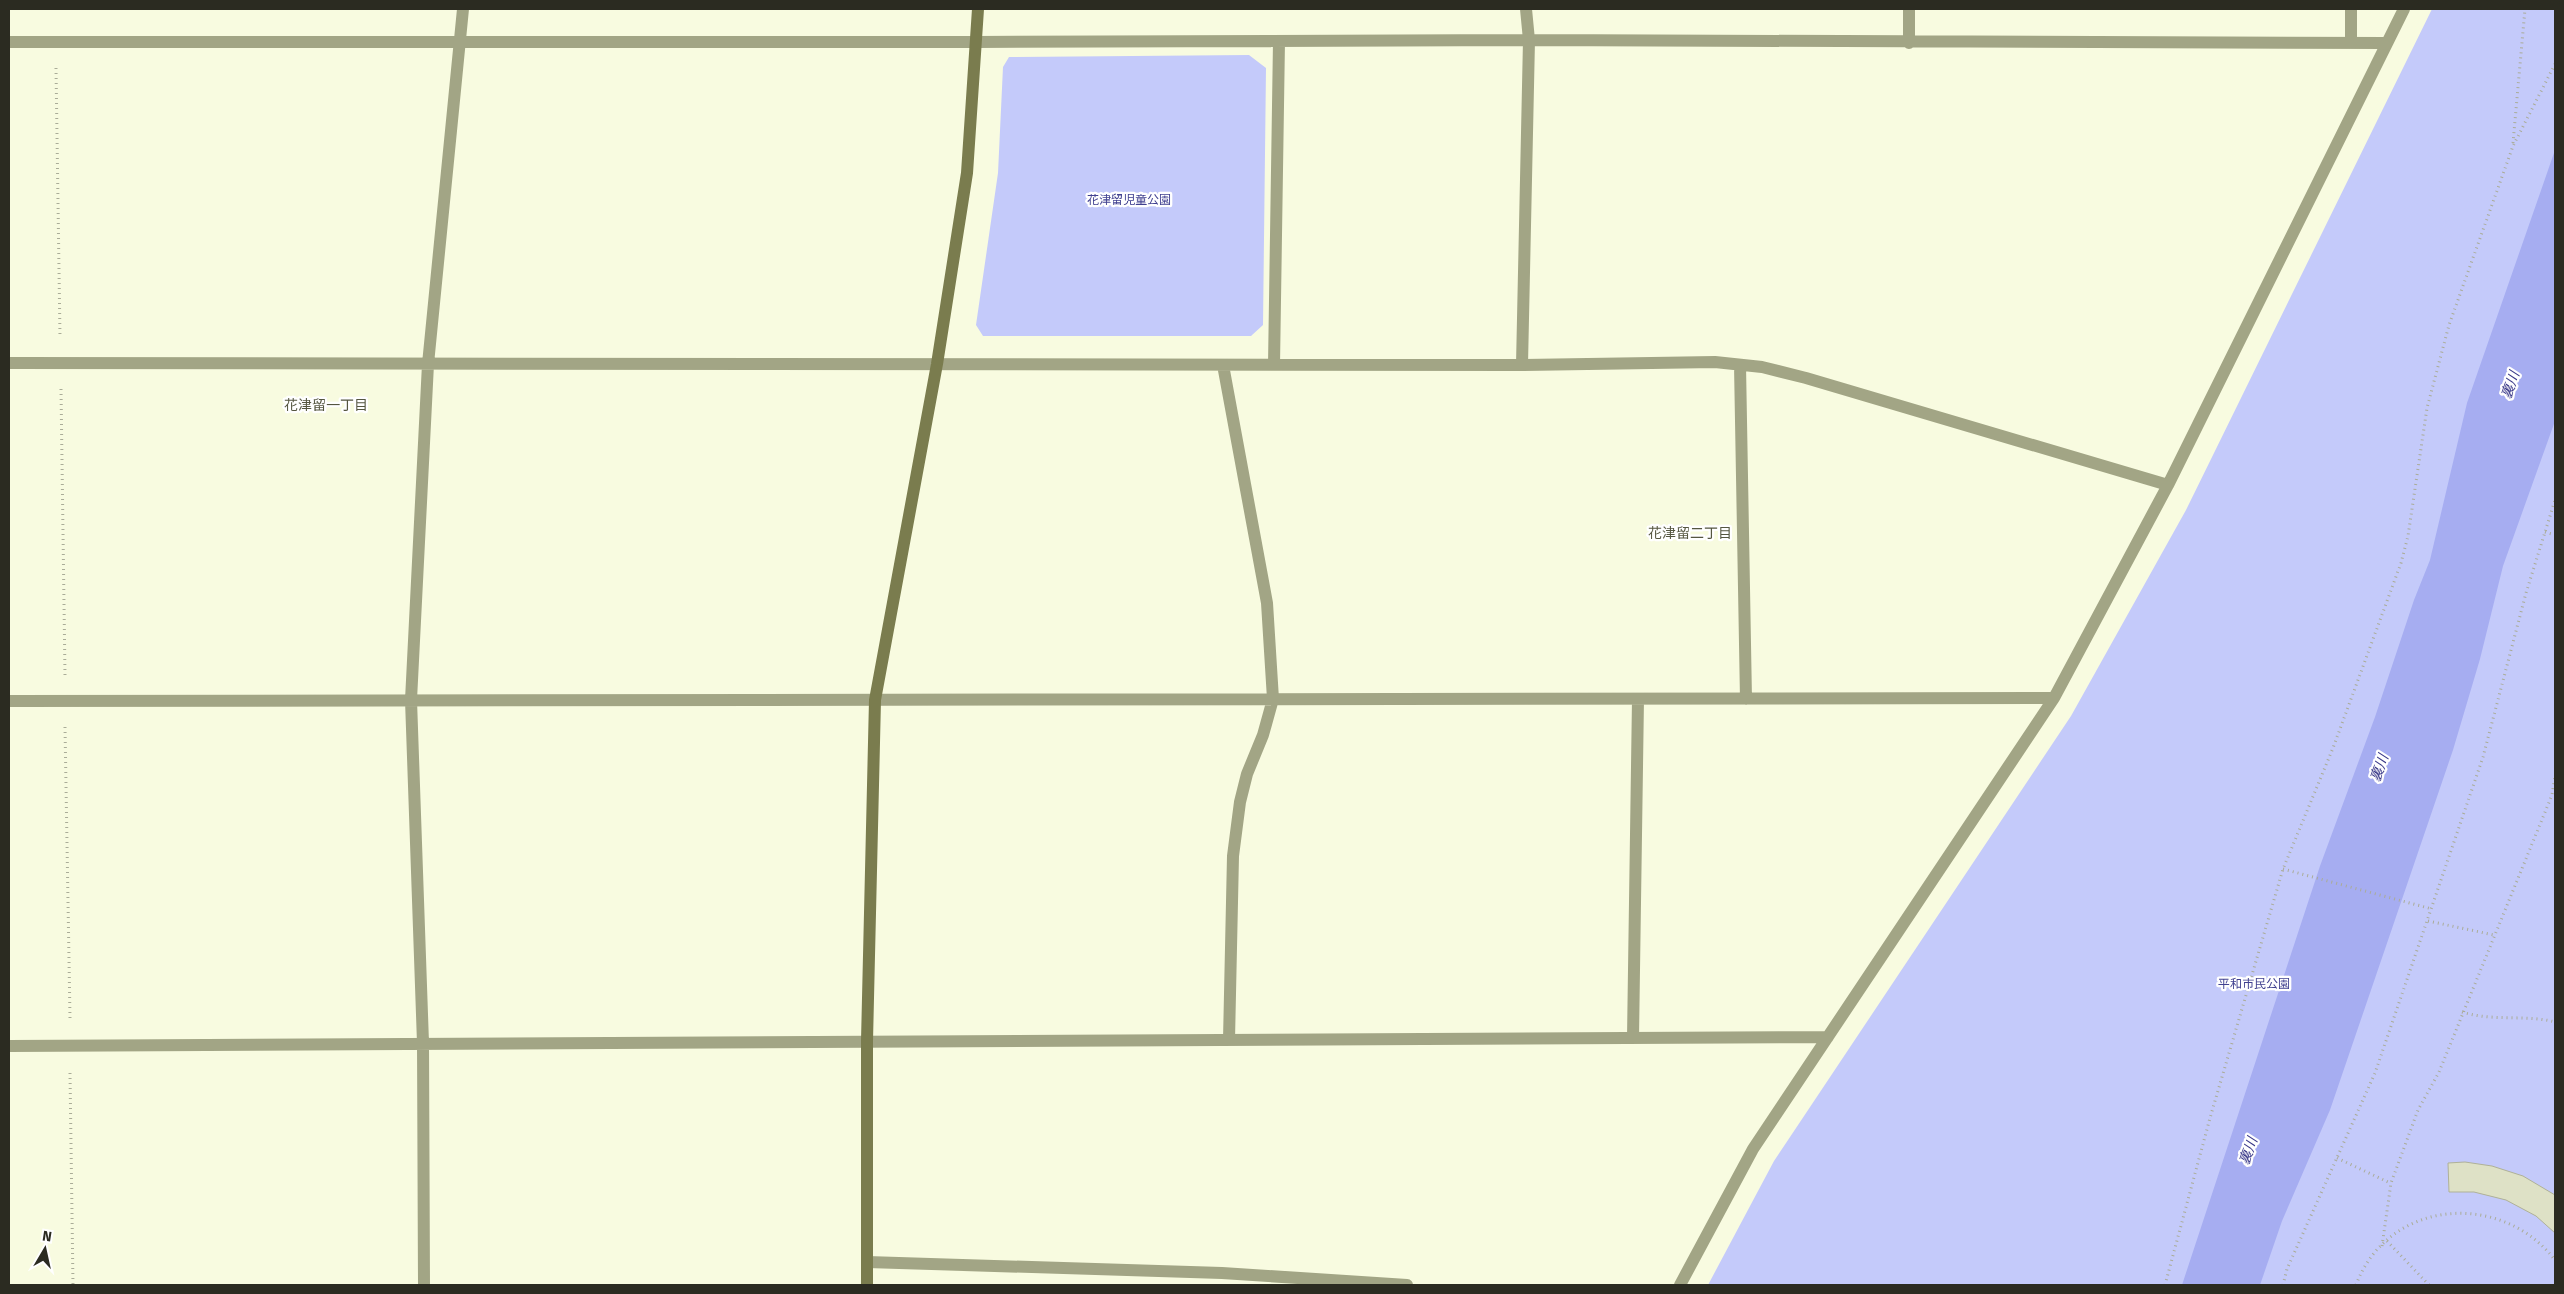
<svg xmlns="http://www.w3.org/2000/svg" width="2564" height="1294" viewBox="0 0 2564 1294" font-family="'Fira Sans','Noto Sans JP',sans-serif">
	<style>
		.green { fill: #c4cafa }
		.water { fill: #a6adf1 }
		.building { fill: #dee1c6; stroke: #afb198 }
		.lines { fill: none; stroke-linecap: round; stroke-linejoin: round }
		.path { stroke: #aaac98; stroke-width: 3; stroke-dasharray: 1 4; stroke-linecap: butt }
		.street { stroke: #a2a585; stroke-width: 12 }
		.secondary { stroke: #7a7c4e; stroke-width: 12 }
		.labels { text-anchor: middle; stroke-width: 4.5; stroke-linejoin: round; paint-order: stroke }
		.park-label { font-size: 12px; fill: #414190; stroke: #fff }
		.water-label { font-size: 14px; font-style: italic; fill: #3c3b8a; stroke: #fff }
		.neighbourhood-label { font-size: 14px; fill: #555640; stroke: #fff }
	</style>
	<rect width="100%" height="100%" fill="#f8fbe0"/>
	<path class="green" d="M 2432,9 L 2555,9 L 2555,1285 L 1708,1285 L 1774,1161 L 2071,716 L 2186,510 Z
		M 1249,55 L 1266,68 L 1263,325 L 1251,336 L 983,336 L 976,325 L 998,173 L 1003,67 L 1009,57 Z"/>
	<path class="water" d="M 2555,150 L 2555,421 L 2503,566 L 2480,659 L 2453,750 L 2330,1110 L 2282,1221 L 2260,1285 L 2182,1285 L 2320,866 L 2375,717 L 2414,600 L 2430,560 L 2467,403 Z"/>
	<path class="building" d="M 2465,1162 L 2492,1166 L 2523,1176 L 2555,1195 L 2555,1233 L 2536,1216 L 2506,1200 L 2474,1192 L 2449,1192 L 2448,1163 Z"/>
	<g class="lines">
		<path class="path" d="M 56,68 L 60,337
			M 2513,143 L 2525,9
			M 61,389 L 65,675
			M 2545,532 L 2555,535
			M 65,727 L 70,1018
			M 2283,869 L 2432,909
			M 2428,921 L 2494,935
			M 2462,1012 C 2495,1022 2524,1014 2555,1022
			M 70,1073 L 73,1285
			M 2337,1158 L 2390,1183
			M 2387,1241 L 2429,1285
			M 2382,1246 L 2391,1183 L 2418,1110 L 2439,1072 L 2552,795 L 2555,776
			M 2165,1285 L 2210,1118 L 2283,869 L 2333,748 L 2401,563 L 2408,536 L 2427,408 L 2449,325 L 2513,146 L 2555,64
			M 2283,1285 L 2287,1269 L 2375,1073 L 2483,757 L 2526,593 L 2555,500
			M 2356,1285 C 2388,1199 2501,1190 2555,1260"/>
		<path class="street" d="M 1909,9 L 1909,43
			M 2351,9 L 2351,43
			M 9,42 L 976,42 L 1529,40 L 2387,43
			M 9,363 L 1522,365 L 1715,362 L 1762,367 L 1806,378 L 2168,485
			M 1223,365 L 1267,603 L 1273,699 L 1263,735 L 1247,774 L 1240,802 L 1233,856 L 1229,1040
			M 1274,365 L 1279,41
			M 1522,365 L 1529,40 L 1526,9
			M 1740,365 L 1746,699
			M 9,701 L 2054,698
			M 1633,1038 L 1638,699
			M 9,1046 L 1828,1037
			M 867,1262 L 1222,1273 L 1407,1285
			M 424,1285 L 423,1043 L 411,700 L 428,364 L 463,9
			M 1680,1285 L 1753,1149 L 2054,698 L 2168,485 L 2404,9"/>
		<path class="secondary" d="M 867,1285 L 867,1041 L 875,700 L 937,364 L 967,173 L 978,9"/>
	</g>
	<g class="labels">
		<g class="park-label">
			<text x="1129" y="204">花津留児童公園</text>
			<text x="2254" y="988">平和市民公園</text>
		</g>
		<g class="water-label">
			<text transform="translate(2510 385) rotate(-71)" y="5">裏川</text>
			<text transform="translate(2379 768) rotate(-71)" y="5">裏川</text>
			<text transform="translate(2248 1151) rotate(-71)" y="5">裏川</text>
		</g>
		<g class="neighbourhood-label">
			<text x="326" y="410">花津留一丁目</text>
			<text x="1690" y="538">花津留二丁目</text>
		</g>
	</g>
	<rect width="2564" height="1294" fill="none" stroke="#2b2b21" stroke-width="20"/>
	<g transform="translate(45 1249) rotate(9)" stroke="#ffffff" stroke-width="4" paint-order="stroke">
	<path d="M0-4L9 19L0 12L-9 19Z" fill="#2b2b21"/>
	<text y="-8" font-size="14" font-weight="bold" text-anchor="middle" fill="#2b2b21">N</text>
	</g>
</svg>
